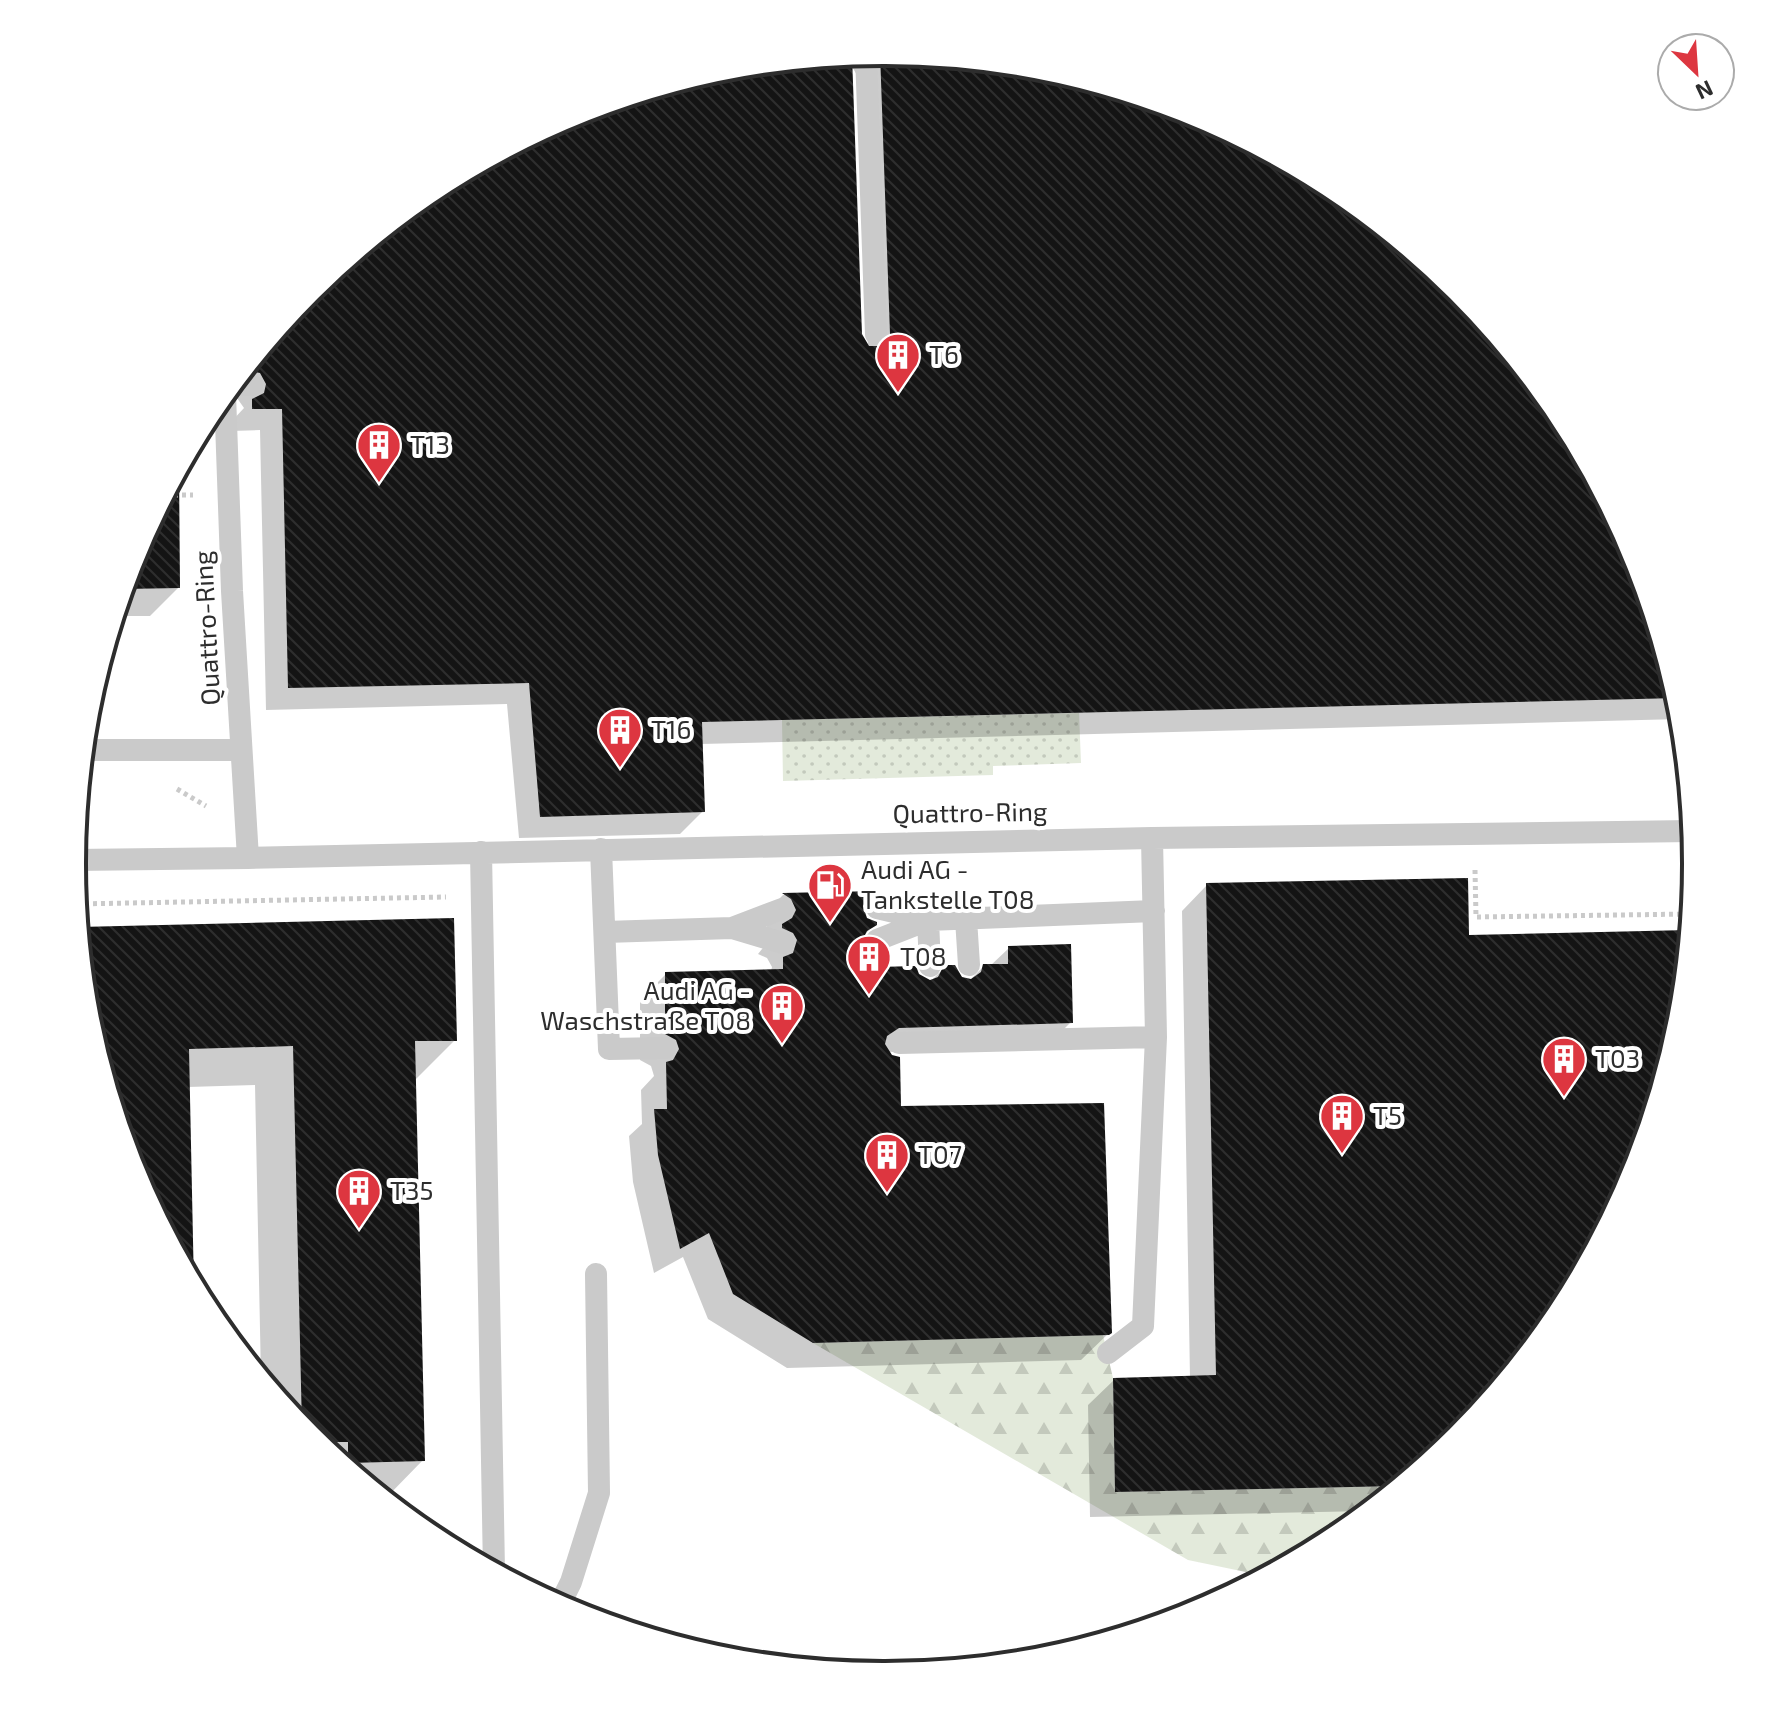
<svg xmlns="http://www.w3.org/2000/svg" width="1768" height="1727" viewBox="0 0 1768 1727" font-family="'Exo 2',sans-serif">
	<style>
		.grass { fill: url(#grass-dots) }
		.forest { fill: url(#forest-firs) }
		.shadow { fill: #0003; fill-rule: evenodd }
		.building { fill: url(#building-back-hatch) }
		.lines { fill: none; stroke-linecap: round; stroke-linejoin: round }
		.path { stroke: #cacaca; stroke-width: 5; stroke-dasharray: 4 4; stroke-linecap: butt }
		.service { stroke: #cacaca; stroke-width: 22 }
		.labels { text-anchor: middle; stroke-width: 8; stroke-linejoin: round; paint-order: stroke }
		.poi-label { font-size: 26px; fill: #2d2d2d; stroke: #fff; text-anchor: start }
		.street-label { font-size: 26px; fill: #2d2d2d; stroke: #fff }
		.rim { fill: none; stroke: #2d2d2d; stroke-width: 4 }
	</style>
	<defs>
		<pattern id="grass-dots" width="8" height="8" patternUnits="userSpaceOnUse" patternTransform="scale(2)"><rect width="8" height="8" fill="#e3eadb"/><path d="M2 2h.1M6 6h.1" fill="none" stroke="#c3c9bc" stroke-width="1.8" stroke-linecap="round"/></pattern>
		<pattern id="forest-firs" width="22" height="20" patternUnits="userSpaceOnUse" patternTransform="scale(2)"><rect width="22" height="20" fill="#e3eadb"/><path d="M5 1l3.5 6h-7zM16 11l3.5 6h-7z" fill="#c3c9bc"/></pattern>
		<pattern id="building-back-hatch" width="6" height="6" patternUnits="userSpaceOnUse" patternTransform="scale(2)"><rect width="6" height="6" fill="#141414"/><path d="M-1 5l2 2M0 0l6 6M5-1l2 2" fill="none" stroke="#2e2e2e"/></pattern>
	</defs>
	<rect width="100%" height="100%" fill="#fff"/>
	<path class="grass" d="M 1079,713 L 1081,763 L 993,766 L 993,775 L 783,781 L 782,720 Z"/>
	<path class="forest" d="M 1103,1335 L 1113,1378 L 1115,1492 L 1398,1486 L 1334,1538 L 1265,1576 L 1188,1560 L 813,1343 Z"/>
	<path class="shadow" d="M 884,52 L 1043,68 L 1195,114 L 1335,189 L 1458,290 L 1559,413 L 1634,553 L 1680,706 L 1681,719 L 701,744 L 703,811 L 680,834 L 519,838 L 507,704 L 266,710 L 260,430 L 231,431 L 230,423 L 244,408 L 230,388 L 311,289 L 434,189 L 574,114 L 726,68 ZM 850,63 L 858,77 L 868,349 L 860,335 Z
		M 134,553 L 178,588 L 150,616 L 115,616 Z
		M 1207,885 L 1467,937 L 1634,1174 L 1558,1315 L 1457,1438 L 1368,1511 L 1090,1517 L 1088,1405 L 1114,1380 L 1190,1378 L 1182,911 Z
		M 875,893 L 862,907 L 865,919 L 875,924 L 863,936 L 862,946 L 875,969 L 917,976 L 930,982 L 945,967 L 969,981 L 984,966 L 990,966 L 1009,948 L 1071,1022 L 1045,1048 L 888,1052 L 899,1108 L 1110,1332 L 1081,1360 L 787,1368 L 708,1319 L 683,1257 L 654,1273 L 633,1182 L 629,1136 L 642,1124 L 641,1090 L 654,1076 L 651,1066 L 640,1060 L 640,1000 L 666,974 L 771,971 L 772,967 L 767,958 L 758,954 L 771,938 L 766,924 L 758,920 L 783,895 Z
		M 452,920 L 455,1040 L 415,1080 L 423,1460 L 385,1499 L 310,1437 L 261,1378 L 255,1085 L 188,1087 L 134,1174 L 88,1021 L 79,929 Z"/>
	<path class="building" d="M 880,52 L 1043,68 L 1195,114 L 1335,189 L 1458,290 L 1559,413 L 1634,553 L 1678,698 L 702,722 L 705,812 L 540,817 L 529,683 L 288,688 L 282,409 L 252,409 L 252,399 L 264,393 L 266,384 L 260,373 L 251,371 L 251,362 L 311,289 L 434,189 L 574,114 L 726,68 L 852,55 L 862,334 L 869,346 L 883,346 L 888,341 L 890,334 Z
		M 179,469 L 180,588 L 123,589 L 134,553 Z
		M 1468,878 L 1469,935 L 1689,930 L 1680,1022 L 1634,1174 L 1558,1315 L 1457,1438 L 1398,1486 L 1115,1492 L 1113,1378 L 1216,1375 L 1206,883 Z
		M 877,891 L 877,894 L 867,898 L 863,906 L 867,918 L 877,922 L 877,925 L 867,931 L 863,939 L 868,950 L 877,954 L 877,967 L 916,966 L 919,974 L 930,980 L 938,977 L 944,965 L 955,965 L 962,977 L 971,979 L 981,972 L 983,964 L 1008,964 L 1008,946 L 1071,944 L 1073,1023 L 899,1028 L 887,1036 L 885,1044 L 892,1055 L 900,1057 L 901,1106 L 1104,1103 L 1112,1333 L 1109,1335 L 813,1343 L 733,1294 L 709,1233 L 680,1249 L 658,1155 L 654,1109 L 667,1109 L 666,1062 L 673,1060 L 679,1049 L 676,1040 L 665,1034 L 665,972 L 783,969 L 783,957 L 793,953 L 797,940 L 793,933 L 782,928 L 782,924 L 792,918 L 796,910 L 791,899 L 782,893 Z
		M 454,918 L 457,1041 L 415,1041 L 425,1461 L 348,1463 L 348,1442 L 316,1442 L 302,1427 L 293,1046 L 189,1049 L 194,1287 L 134,1174 L 88,1021 L 79,927 Z"/>
	<g class="lines">
		<path class="path" d="M 166,495 L 193,495
			M 177,789 L 206,806
			M 1475,870 L 1476,917 L 1691,914
			M 77,904 L 446,897"/>
		<path class="service" d="M 866,54 L 876,334
			M 232,385 L 252,385
			M 225,394 L 232,591 L 248,858
			M 84,750 L 241,750
			M 601,849 L 609,1049 L 665,1048
			M 481,852 L 494,1571
			M 73,860 L 248,858 L 1152,838 L 1692,831
			M 877,908 L 928,920 L 1154,911
			M 966,919 L 969,965
			M 928,920 L 930,966
			M 732,928 L 783,943
			M 605,932 L 732,928 L 782,909
			M 877,940 L 928,920
			M 899,1043 L 1156,1037
			M 1108,1353 L 1143,1326 L 1156,1037 L 1152,838
			M 559,1606 L 571,1582 L 599,1493 L 596,1274"/>
	</g>
	<defs>
		<g id="building-pin" transform="scale(2.3)"><path d="M0 17L-7.5 6A9.5 9.5 0 1 1 7.5 6Z" fill="#dd3640" stroke="#fff"/><path d="M-4-6H4V6H1V3H-1V6H-4ZM-2.5-4.3h1.7v1.8h-1.7ZM.8-4.3h1.7v1.8H.8ZM-2.5-1h1.7V.8h-1.7ZM.8-1h1.7V.8H.8Z" fill="#fff"/></g>
		<g id="fuel-pin" transform="scale(2.3)"><path d="M0 17L-7.5 6A9.5 9.5 0 1 1 7.5 6Z" fill="#dd3640" stroke="#fff"/><path d="M-5.5-6h7V0h2V4h1.3V-2.5L3-4.5l.8-.8L6-3V5H2.5V1h-1V6h-7ZM-4.2-4.7v3.2H.2V-4.7Z" fill="#fff"/></g>
	</defs>
	<g fill-rule="evenodd">
		<use href="#building-pin" x="898" y="355"/>
		<use href="#building-pin" x="379" y="445"/>
		<use href="#building-pin" x="620" y="730"/>
		<use href="#fuel-pin" x="830" y="885"/>
		<use href="#building-pin" x="869" y="957"/>
		<use href="#building-pin" x="782" y="1006"/>
		<use href="#building-pin" x="1564" y="1059"/>
		<use href="#building-pin" x="1342" y="1116"/>
		<use href="#building-pin" x="887" y="1155"/>
		<use href="#building-pin" x="359" y="1191"/>
	</g>
	<g class="labels">
		<g class="poi-label">
			<text x="929" y="364">T6</text>
			<text x="410" y="454">T13</text>
			<text x="651" y="739">T16</text>
			<text x="861" y="879">Audi AG -<tspan x="861" dy="30">Tankstelle T08</tspan></text>
			<text x="900" y="966">T08</text>
			<text x="751" y="1000" text-anchor="end">Audi AG -<tspan x="751" dy="30">Waschstraße T08</tspan></text>
			<text x="1595" y="1068">T03</text>
			<text x="1373" y="1125">T5</text>
			<text x="918" y="1164">T07</text>
			<text x="390" y="1200">T35</text>
		</g>
		<g class="street-label">
			<text transform="translate(207 628) rotate(-93)" y="9">Quattro-Ring</text>
			<text transform="translate(970 813) rotate(-1)" y="9">Quattro-Ring</text>
		</g>
	</g>
	<path d="M0 0H1768V1727H0ZM883 66H885A797 797 0 0 1 1682 863V864A797 797 0 0 1 885 1661H883A797 797 0 0 1 86 864V863A797 797 0 0 1 883 66Z" fill="#fff" fill-rule="evenodd"/>
	<path class="rim" d="M883 66H885A797 797 0 0 1 1682 863V864A797 797 0 0 1 885 1661H883A797 797 0 0 1 86 864V863A797 797 0 0 1 883 66Z"/>
	<g transform="translate(1696 72) rotate(155)"><circle r="38" fill="#ffffff" stroke="#ababab" stroke-width="2"/>
	<path d="M0-6L14 30L0 20L-14 30Z" fill="#dd3640"/>
	<text y="-12" font-size="22" font-weight="bold" text-anchor="middle" fill="#2d2d2d">N</text>
	</g>
</svg>
